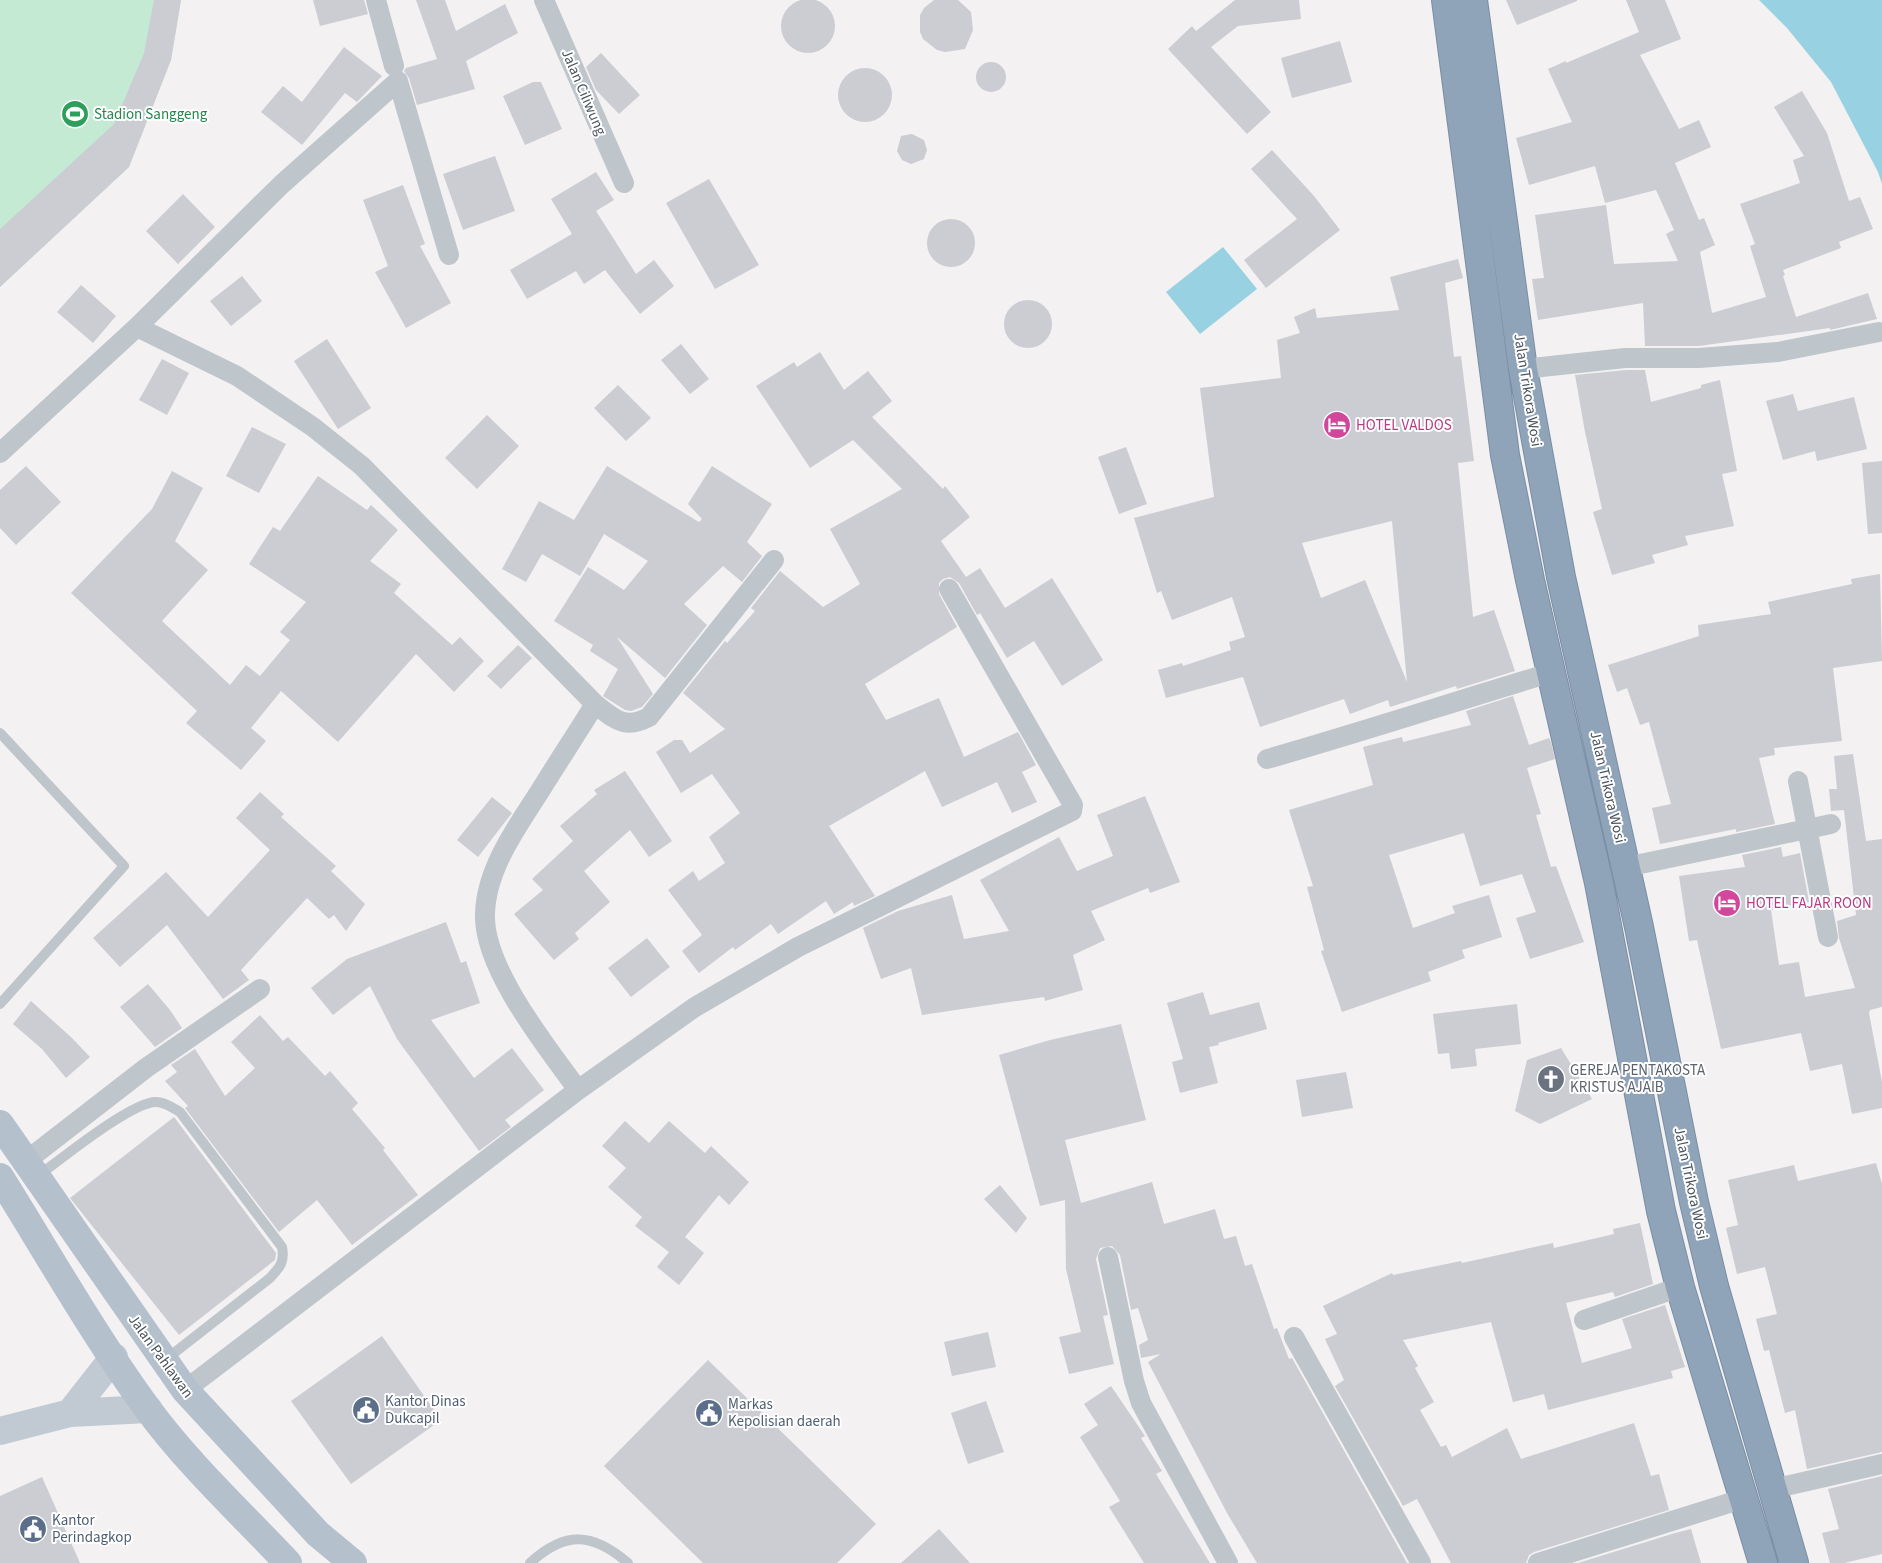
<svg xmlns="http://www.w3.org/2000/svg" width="1882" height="1563" viewBox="0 0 1882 1563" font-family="'Source Sans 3',sans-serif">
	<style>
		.green { fill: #c5ead4 }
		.water { fill: #98d1e2 }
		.building { fill: #cbcdd2; fill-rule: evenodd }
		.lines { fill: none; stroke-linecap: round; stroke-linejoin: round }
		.highway-casing { stroke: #7a8ea5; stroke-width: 30 }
		.lane { stroke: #bec5cb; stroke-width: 10 }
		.street { stroke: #bec5cb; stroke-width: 20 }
		.secondary { stroke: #c1c9d2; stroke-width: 28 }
		.primary { stroke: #b4c0cc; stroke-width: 28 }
		.highway { stroke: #8fa3b9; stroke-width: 28 }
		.labels { text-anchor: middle; stroke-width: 4; stroke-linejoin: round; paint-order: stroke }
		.street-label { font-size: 15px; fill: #4b545c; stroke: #fff }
		.leisure-label { font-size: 15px; fill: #27864d; stroke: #fff; text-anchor: start }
		.hotel-label { font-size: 15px; fill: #b23c85; stroke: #fff; text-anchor: start }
		.worship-label { font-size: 15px; fill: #5b616d; stroke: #fff; text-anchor: start }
		.service-label { font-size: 15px; fill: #4e5e75; stroke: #fff; text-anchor: start }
	</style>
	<rect width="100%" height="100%" fill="#f3f1f1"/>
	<path class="green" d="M 0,0 L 181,0 L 171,60 L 129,167 L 0,287 Z"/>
	<path class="water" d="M 1759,0 L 1882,0 L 1882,184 L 1878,172 L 1831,82 L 1787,28 Z
		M 1223,247 L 1257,289 L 1200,334 L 1166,292 Z"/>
	<path class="building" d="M781 26a27 27 0 1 1 54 0a27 27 0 1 1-54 0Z
		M 154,0 L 181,0 L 171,60 L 129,167 L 0,287 L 0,229 L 114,124 L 144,53 Z
		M 313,0 L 364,0 L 368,14 L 320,26 Z
		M 416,0 L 445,0 L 456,31 L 505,4 L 518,33 L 466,61 L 475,89 L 417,105 L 409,78 L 404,71 L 406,68 L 437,59 Z
		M 934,0 L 958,0 L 971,12 L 973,30 L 965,49 L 945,52 L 937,50 L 923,39 L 920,32 L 920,15 L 924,8 Z
		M 1235,0 L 1299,0 L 1301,19 L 1238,26 L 1211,47 L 1271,112 L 1247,134 L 1168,49 L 1192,26 L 1196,31 Z
		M 1506,0 L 1577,0 L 1577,1 L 1517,25 Z
		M 1626,0 L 1665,0 L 1681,39 L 1640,55 L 1679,129 L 1699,120 L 1711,147 L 1675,163 L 1699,220 L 1704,218 L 1715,245 L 1700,252 L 1712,313 L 1766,297 L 1750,246 L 1755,244 L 1740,204 L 1800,183 L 1793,160 L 1804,156 L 1774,107 L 1802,91 L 1827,133 L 1849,201 L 1860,197 L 1873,229 L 1839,242 L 1841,248 L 1783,270 L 1785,275 L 1783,276 L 1796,317 L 1868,293 L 1877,319 L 1830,330 L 1830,328 L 1699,346 L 1645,346 L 1643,303 L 1538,320 L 1532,279 L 1544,278 L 1535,215 L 1606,205 L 1614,264 L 1678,261 L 1666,234 L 1674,230 L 1656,190 L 1605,203 L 1595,166 L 1529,185 L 1516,138 L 1572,122 L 1548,69 L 1566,61 L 1566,63 L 1639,32 Z
		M 1340,41 L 1352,82 L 1292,98 L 1281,58 Z
		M 344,47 L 382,76 L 357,102 L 345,93 L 302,145 L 261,112 L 283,86 L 302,102 Z
		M 601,53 L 640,95 L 619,114 L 596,90 L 586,67 Z
		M976 77a15 15 0 1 1 30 0a15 15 0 1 1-30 0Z
		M838 95a27 27 0 1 1 54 0a27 27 0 1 1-54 0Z
		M 533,82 L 541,82 L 562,129 L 525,145 L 503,96 Z
		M 912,134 L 924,140 L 927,150 L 924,159 L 911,164 L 902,160 L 897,151 L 901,136 Z
		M 1272,150 L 1314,196 L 1340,230 L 1266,288 L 1244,260 L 1297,219 L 1251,169 Z
		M 495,156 L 515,211 L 463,230 L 443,174 Z
		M 596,172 L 614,200 L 596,211 L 636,274 L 654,260 L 674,286 L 640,314 L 605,270 L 584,284 L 576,271 L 527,299 L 510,270 L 572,234 L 551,199 Z
		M 709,179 L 759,265 L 715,289 L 666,203 Z
		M 403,185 L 425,244 L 420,246 L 451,303 L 406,328 L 375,272 L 388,266 L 363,200 Z
		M 183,194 L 215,227 L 178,264 L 146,231 Z
		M927 243a24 24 0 1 1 48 0a24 24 0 1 1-48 0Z
		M 1458,259 L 1463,278 L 1445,283 L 1454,357 L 1461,356 L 1474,461 L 1458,463 L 1473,617 L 1494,610 L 1515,671 L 1457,689 L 1456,686 L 1390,707 L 1388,700 L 1350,714 L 1344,699 L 1260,727 L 1243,677 L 1166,698 L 1158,670 L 1182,663 L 1183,666 L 1231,650 L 1229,642 L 1245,637 L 1232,597 L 1172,620 L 1161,591 L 1157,593 L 1134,518 L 1214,497 L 1200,388 L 1281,378 L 1277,340 L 1300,333 L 1294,317 L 1315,308 L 1317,318 L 1399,310 L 1390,277 ZM 1392,521 L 1407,682 L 1365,580 L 1321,598 L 1302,543 Z
		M 242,276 L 262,301 L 231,326 L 210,301 Z
		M 81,285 L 116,316 L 93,343 L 57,312 Z
		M1004 324a24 24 0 1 1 48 0a24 24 0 1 1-48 0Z
		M 327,339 L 371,408 L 338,429 L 294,361 Z
		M 681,344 L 709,379 L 690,394 L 661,360 Z
		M 820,352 L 844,390 L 868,371 L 892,401 L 872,417 L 943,489 L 945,486 L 970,517 L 941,541 L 966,577 L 980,568 L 1005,608 L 1052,578 L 1103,660 L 1062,686 L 1034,641 L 1007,658 L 980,613 L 977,615 L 959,583 L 950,577 L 943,579 L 939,583 L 939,594 L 957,627 L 865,684 L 886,720 L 939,698 L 964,757 L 1018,732 L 1036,765 L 1022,772 L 1037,802 L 1012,813 L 997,782 L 942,807 L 925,771 L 829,826 L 875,896 L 854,906 L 853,902 L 834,914 L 826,901 L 778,934 L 771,924 L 735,950 L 733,947 L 699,973 L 682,951 L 702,935 L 668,890 L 693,871 L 699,881 L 725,863 L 709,837 L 740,813 L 712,774 L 681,793 L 656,752 L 674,740 L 682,740 L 690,753 L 725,729 L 683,693 L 725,641 L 727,643 L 755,611 L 751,608 L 780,571 L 823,607 L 860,584 L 830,529 L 902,489 L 853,440 L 810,468 L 756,386 L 794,362 L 797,367 Z
		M 162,359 L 189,373 L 167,415 L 139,400 Z
		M 1626,370 L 1645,370 L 1651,402 L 1701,388 L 1701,385 L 1720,380 L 1737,471 L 1722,474 L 1734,526 L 1685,536 L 1688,545 L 1652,555 L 1655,563 L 1612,575 L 1593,512 L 1602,509 L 1585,432 L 1575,375 Z
		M 618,385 L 651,418 L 626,441 L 594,408 Z
		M 1793,394 L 1798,411 L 1854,397 L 1867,449 L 1817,461 L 1815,451 L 1783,460 L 1766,401 Z
		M 487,415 L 519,446 L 477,489 L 445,458 Z
		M 252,427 L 286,444 L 259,493 L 226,476 Z
		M 1126,447 L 1147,504 L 1119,514 L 1098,457 Z
		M 1882,461 L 1882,533 L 1868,534 L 1862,463 Z
		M 26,466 L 61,502 L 16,545 L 0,528 L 0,490 Z
		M 607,466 L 699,522 L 702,519 L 688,504 L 712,466 L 772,504 L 747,542 L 762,556 L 742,582 L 723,566 L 684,604 L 707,625 L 665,678 L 617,637 L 653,694 L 642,707 L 631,711 L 625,710 L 603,696 L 618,669 L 590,651 L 593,645 L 554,621 L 588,567 L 624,590 L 648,561 L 604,534 L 580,576 L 542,554 L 526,582 L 502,569 L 539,501 L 574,520 Z
		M 172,471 L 203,488 L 175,541 L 208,570 L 162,621 L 230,685 L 246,665 L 260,676 L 290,640 L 280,632 L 306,602 L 249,564 L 273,527 L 280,531 L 318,476 L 367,510 L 371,505 L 398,530 L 370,561 L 401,584 L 394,593 L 452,645 L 460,637 L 484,661 L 454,692 L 416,654 L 338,742 L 281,691 L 251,728 L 266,741 L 241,770 L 186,723 L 197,711 L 71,593 L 152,509 Z
		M 1880,574 L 1882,661 L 1833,668 L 1842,741 L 1774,748 L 1775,755 L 1759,758 L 1775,824 L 1736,832 L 1736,829 L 1660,844 L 1652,808 L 1671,804 L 1649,722 L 1640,725 L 1627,688 L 1617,692 L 1608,665 L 1699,636 L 1698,625 L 1771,614 L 1768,602 L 1852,584 L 1851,579 Z
		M 518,645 L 532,658 L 501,689 L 487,676 Z
		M 1513,696 L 1529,745 L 1549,738 L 1551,742 L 1555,759 L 1527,768 L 1541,814 L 1536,815 L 1551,867 L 1556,866 L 1584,942 L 1530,959 L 1516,918 L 1536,912 L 1522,874 L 1480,886 L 1464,833 L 1389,855 L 1413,928 L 1455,913 L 1452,906 L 1489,895 L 1502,937 L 1462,950 L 1465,958 L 1428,972 L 1431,981 L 1342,1012 L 1321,951 L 1324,950 L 1307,887 L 1313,886 L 1289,810 L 1373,785 L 1363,747 L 1402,737 L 1403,742 L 1471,725 L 1466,711 Z
		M 1853,754 L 1866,841 L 1882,839 L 1882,1007 L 1870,1010 L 1869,1013 L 1882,1082 L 1882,1108 L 1852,1114 L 1842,1064 L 1810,1071 L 1801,1033 L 1721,1049 L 1697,940 L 1689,941 L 1679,876 L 1745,867 L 1742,855 L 1781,847 L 1783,857 L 1800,853 L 1809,902 L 1771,910 L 1779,965 L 1799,962 L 1805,997 L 1855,988 L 1839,938 L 1837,921 L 1856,915 L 1844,810 L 1831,811 L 1829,789 L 1837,789 L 1834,756 Z
		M 625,771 L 672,841 L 649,857 L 630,830 L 584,871 L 610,902 L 575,933 L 579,939 L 554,960 L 514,914 L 543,890 L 532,879 L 573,841 L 560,826 L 597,794 L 594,790 Z
		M 260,792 L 284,814 L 281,817 L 336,866 L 331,871 L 365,904 L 346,931 L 334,915 L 329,919 L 307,898 L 241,970 L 249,980 L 223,999 L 167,925 L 120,967 L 93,938 L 166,872 L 208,917 L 270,850 L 236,818 Z
		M 1145,796 L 1180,882 L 1150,893 L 1148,888 L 1091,911 L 1105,940 L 1073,955 L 1083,990 L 1045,1001 L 1044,997 L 922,1015 L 911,968 L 881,979 L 863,928 L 898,911 L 952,895 L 964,939 L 1009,931 L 980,880 L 1059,837 L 1077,871 L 1113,856 L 1097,815 Z
		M 492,797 L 512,813 L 478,857 L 457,840 Z
		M 446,922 L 461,963 L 466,961 L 480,1003 L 431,1020 L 474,1078 L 512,1048 L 544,1090 L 505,1120 L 511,1127 L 479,1151 L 397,1039 L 370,986 L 333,1015 L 311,988 L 347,959 Z
		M 647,938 L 670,967 L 631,997 L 608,968 Z
		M 148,984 L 170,1010 L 182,1028 L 155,1047 L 120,1007 Z
		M 1203,992 L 1210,1015 L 1259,1002 L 1267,1029 L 1218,1043 L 1219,1045 L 1209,1047 L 1218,1083 L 1180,1093 L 1172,1062 L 1183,1059 L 1167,1003 Z
		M 31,1001 L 72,1038 L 90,1057 L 66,1078 L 42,1049 L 13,1024 Z
		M 1517,1004 L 1521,1044 L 1475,1049 L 1477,1066 L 1451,1069 L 1449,1053 L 1438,1054 L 1433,1014 Z
		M 260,1015 L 283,1041 L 288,1037 L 325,1076 L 330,1071 L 358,1103 L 352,1109 L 385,1148 L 383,1150 L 418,1195 L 352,1245 L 317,1200 L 279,1232 L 185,1108 L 188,1106 L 165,1081 L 177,1072 L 171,1065 L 195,1049 L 225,1096 L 255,1068 L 231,1042 Z
		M 1121,1024 L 1146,1120 L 1065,1140 L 1081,1203 L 1152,1182 L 1164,1224 L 1215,1209 L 1224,1239 L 1236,1236 L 1245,1266 L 1252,1264 L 1274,1329 L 1277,1328 L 1289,1359 L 1292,1358 L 1407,1563 L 1257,1563 L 1227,1513 L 1148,1362 L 1161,1354 L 1141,1358 L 1139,1345 L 1148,1340 L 1138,1308 L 1131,1310 L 1120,1255 L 1112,1246 L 1100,1248 L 1096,1259 L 1108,1315 L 1103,1316 L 1114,1364 L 1069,1374 L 1059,1337 L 1081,1332 L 1066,1269 L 1065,1200 L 1040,1206 L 999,1055 L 1050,1040 Z
		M 1561,1048 L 1592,1099 L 1540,1124 L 1515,1111 L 1527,1060 Z
		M 1346,1072 L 1353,1108 L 1302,1117 L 1296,1080 Z
		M 174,1117 L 276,1253 L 275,1260 L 179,1335 L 70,1198 Z
		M 625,1121 L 649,1143 L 669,1121 L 705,1153 L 711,1146 L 749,1182 L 729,1205 L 719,1195 L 685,1237 L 704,1253 L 679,1285 L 657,1267 L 669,1252 L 635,1226 L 642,1217 L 608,1187 L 626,1168 L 602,1146 Z
		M 1876,1163 L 1882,1184 L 1882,1452 L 1807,1469 L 1795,1410 L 1785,1413 L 1769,1350 L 1764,1351 L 1756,1319 L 1777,1314 L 1765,1267 L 1737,1274 L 1726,1228 L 1738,1225 L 1728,1180 L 1794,1165 L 1798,1181 Z
		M 1000,1185 L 1027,1218 L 1016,1233 L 984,1199 Z
		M 1640,1223 L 1653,1284 L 1615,1297 L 1613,1292 L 1566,1303 L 1582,1363 L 1632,1348 L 1622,1319 L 1665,1305 L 1685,1367 L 1671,1371 L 1673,1378 L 1548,1410 L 1544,1394 L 1513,1402 L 1491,1322 L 1403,1340 L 1418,1366 L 1415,1368 L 1434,1402 L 1420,1410 L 1441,1447 L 1446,1445 L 1452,1457 L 1507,1428 L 1521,1459 L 1634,1423 L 1651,1476 L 1659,1474 L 1669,1510 L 1534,1552 L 1529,1555 L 1526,1563 L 1451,1563 L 1417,1499 L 1403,1506 L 1335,1386 L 1344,1380 L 1325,1339 L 1337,1334 L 1323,1306 L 1392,1273 L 1393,1275 L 1461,1261 L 1462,1263 L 1553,1243 L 1554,1248 L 1614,1234 L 1613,1229 Z
		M 988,1332 L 996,1367 L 952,1376 L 944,1342 Z
		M 382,1336 L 441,1420 L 351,1484 L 291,1401 Z
		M 708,1360 L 876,1524 L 837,1563 L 703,1563 L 604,1466 Z
		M 1111,1386 L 1145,1436 L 1141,1438 L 1162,1471 L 1156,1474 L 1210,1563 L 1144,1563 L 1109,1507 L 1120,1501 L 1080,1437 L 1098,1425 L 1084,1404 Z
		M 986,1401 L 1004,1452 L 968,1464 L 951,1413 Z
		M 1882,1476 L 1882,1554 L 1844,1563 L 1830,1563 L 1822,1533 L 1839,1529 L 1828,1489 Z
		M 42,1477 L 80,1563 L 0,1563 L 0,1496 Z
		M 939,1529 L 970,1563 L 901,1563 Z
		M 1691,1529 L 1701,1563 L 1578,1563 L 1675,1533 Z"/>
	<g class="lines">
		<g class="highway-casing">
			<path id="highway" d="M 1446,0 L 1505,455 L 1530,580 L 1599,883 L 1661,1211 L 1680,1287 L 1763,1563
				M 1473,0 L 1523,369 L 1561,577 L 1639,927 L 1694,1202 L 1714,1286 L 1794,1563"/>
		</g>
		<path class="lane" d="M 0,733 L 124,866 L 0,1004
			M 38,1176 C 60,1160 131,1102 156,1102 C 165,1102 173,1108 180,1112 L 282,1247 C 285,1262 280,1267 270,1278 L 165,1360
			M 530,1563 C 565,1531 592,1532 628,1563"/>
		<path class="street" d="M 376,0 L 394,66
			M 544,0 L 624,183
			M 137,327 L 237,376 L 313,427 L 362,466 L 595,704 C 577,733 558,762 540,791 C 517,827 486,869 485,914 C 483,968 547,1047 578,1090 L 185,1390
			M 1523,369 L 1625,358 L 1699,358 L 1778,352 L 1879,332
			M 0,453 L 137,327 L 282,184 L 398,81 L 449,255
			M 595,704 C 615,719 624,730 649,717 L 774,560
			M 1267,759 C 1362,732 1456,701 1550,673
			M 1798,781 L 1828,937
			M 1626,867 L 1831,824
			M 578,1090 L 695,1007 L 798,947 L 1072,811 L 1073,805 L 949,589
			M 26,1161 L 146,1068 L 260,989
			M 1108,1257 L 1134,1381 L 1141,1403 L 1228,1563
			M 1584,1320 L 1680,1287
			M 1294,1337 L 1421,1563
			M 1772,1489 L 1882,1464
			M 1538,1563 L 1742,1499"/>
		<path class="secondary" d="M 70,1413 L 114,1357
			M 0,1431 L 70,1413 L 148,1409"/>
		<path class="primary" d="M 0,1124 L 185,1390 L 318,1534 L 353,1563
			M 0,1177 C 48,1254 94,1335 147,1408 C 188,1464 241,1513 288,1563"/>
		<use href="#highway" class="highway"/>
	</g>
	<defs>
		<g id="stadium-disc" transform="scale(1.4375)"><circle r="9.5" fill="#2e9e5b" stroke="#fff"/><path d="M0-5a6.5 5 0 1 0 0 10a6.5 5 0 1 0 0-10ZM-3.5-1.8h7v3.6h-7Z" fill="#fff"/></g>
		<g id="hotel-disc" transform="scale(1.4375)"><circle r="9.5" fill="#d1479c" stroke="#fff"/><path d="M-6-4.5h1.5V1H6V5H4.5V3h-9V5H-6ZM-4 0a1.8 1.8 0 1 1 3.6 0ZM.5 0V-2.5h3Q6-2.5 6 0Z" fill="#fff"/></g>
		<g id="church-disc" transform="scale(1.4375)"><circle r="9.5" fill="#6b7280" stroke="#fff"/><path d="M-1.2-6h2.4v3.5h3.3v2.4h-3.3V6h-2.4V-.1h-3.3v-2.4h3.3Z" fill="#fff"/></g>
		<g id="civic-disc" transform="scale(1.4375)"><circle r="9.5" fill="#5c6f8a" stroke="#fff"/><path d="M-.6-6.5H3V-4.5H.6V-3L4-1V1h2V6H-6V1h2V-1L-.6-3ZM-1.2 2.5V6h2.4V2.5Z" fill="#fff"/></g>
	</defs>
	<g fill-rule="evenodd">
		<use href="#stadium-disc" x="75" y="114"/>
		<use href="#hotel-disc" x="1337" y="425"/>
		<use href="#hotel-disc" x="1727" y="903"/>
		<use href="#church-disc" x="1551" y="1079"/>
		<use href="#civic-disc" x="366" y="1410"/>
		<use href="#civic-disc" x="709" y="1413"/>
		<use href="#civic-disc" x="33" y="1529"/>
	</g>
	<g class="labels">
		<g class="street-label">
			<text transform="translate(584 92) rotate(67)" y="5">Jalan Ciliwung</text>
			<text transform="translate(1528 390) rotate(81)" y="5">Jalan Trikora Wosi</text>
			<text transform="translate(1608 787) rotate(77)" y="5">Jalan Trikora Wosi</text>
			<text transform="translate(1691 1183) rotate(78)" y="5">Jalan Trikora Wosi</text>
			<text transform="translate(161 1356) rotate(54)" y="5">Jalan Pahlawan</text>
		</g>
		<g class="leisure-label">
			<text x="94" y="119">Stadion Sanggeng</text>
		</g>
		<g class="hotel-label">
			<text x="1356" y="430">HOTEL VALDOS</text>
			<text x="1746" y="908">HOTEL FAJAR ROON</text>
		</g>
		<g class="worship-label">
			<text x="1570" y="1075">GEREJA PENTAKOSTA<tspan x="1570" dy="17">KRISTUS AJAIB</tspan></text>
		</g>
		<g class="service-label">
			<text x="385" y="1406">Kantor Dinas<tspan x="385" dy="17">Dukcapil</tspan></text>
			<text x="728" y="1409">Markas<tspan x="728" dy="17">Kepolisian daerah</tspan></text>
			<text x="52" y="1525">Kantor<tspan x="52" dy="17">Perindagkop</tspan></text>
		</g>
	</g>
</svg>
